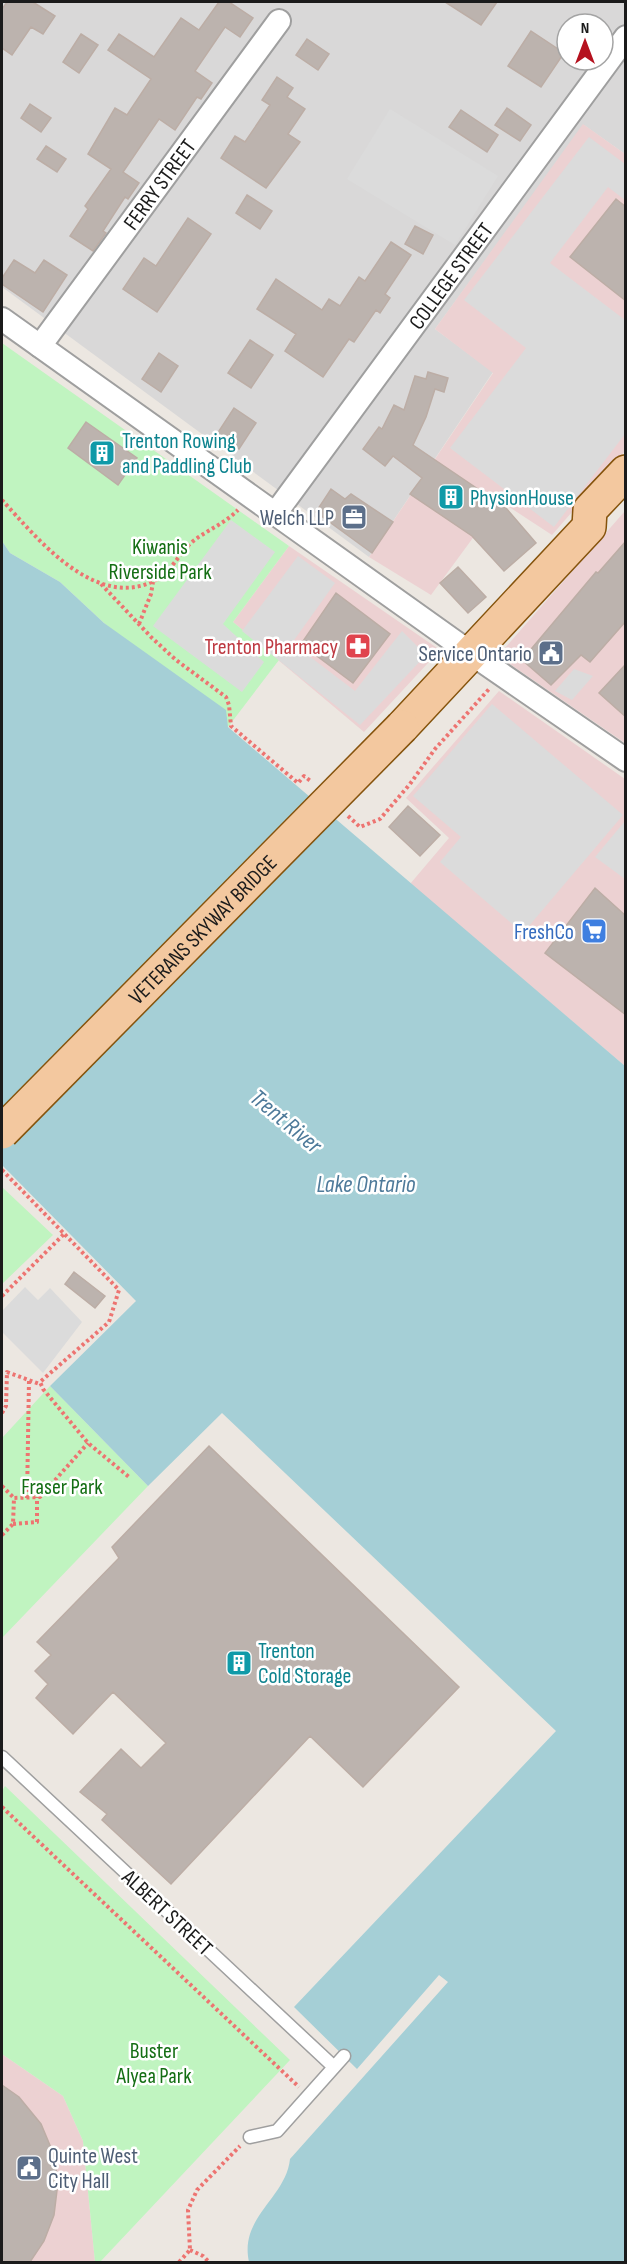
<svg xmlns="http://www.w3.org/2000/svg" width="627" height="2264" viewBox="0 0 627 2264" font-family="'Sofia Sans Condensed',sans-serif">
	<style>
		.residential { fill: #d9d8d8; fill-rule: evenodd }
		.commercial { fill: #ecd1d2 }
		.park { fill: #c0f4c0 }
		.parking { fill: #dbdbdb }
		.water { fill: #a5cfd6 }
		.building { fill: #bcb3ae; stroke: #bcada5; stroke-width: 1.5 }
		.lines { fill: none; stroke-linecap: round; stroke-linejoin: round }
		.lane-casing { stroke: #9f9f9f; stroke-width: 15 }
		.street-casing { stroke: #9f9f9f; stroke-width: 26 }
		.primary-casing { stroke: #85530c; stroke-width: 36 }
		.path { stroke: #ed7471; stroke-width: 4; stroke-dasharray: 3 3; stroke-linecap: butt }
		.lane { stroke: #fff; stroke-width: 12 }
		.street { stroke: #fff; stroke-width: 22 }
		.primary { stroke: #f3c89f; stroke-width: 33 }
		.primary-bridge-casing { stroke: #85530c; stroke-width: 36; stroke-linecap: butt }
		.primary-bridge { stroke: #f3c89f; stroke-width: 33 }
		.labels { text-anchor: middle; stroke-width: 5; stroke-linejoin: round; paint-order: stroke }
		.street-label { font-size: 22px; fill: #1b1b1b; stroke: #fff }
		.culture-label { font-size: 22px; fill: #0d838f; stroke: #fff; text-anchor: start }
		.service-label { font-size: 22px; fill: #4e5e75; stroke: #fff; text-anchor: end }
		.park-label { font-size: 22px; fill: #146e14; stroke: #fff }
		.health-label { font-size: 22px; fill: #be3a42; stroke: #fff; text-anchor: end }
		.shop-label { font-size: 22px; fill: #366cbe; stroke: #fff; text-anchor: end }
		.water-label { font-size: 24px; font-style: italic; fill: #4e7a9a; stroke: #fff }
	</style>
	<rect width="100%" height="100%" fill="#ece7e1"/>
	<path class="residential" d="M 2,2 L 625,2 L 625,154 L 584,125 L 435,329 L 493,372 L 369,557 L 2,287 ZM 567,24 L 603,24 L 603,60 L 567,60 Z"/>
	<path class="commercial" d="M 583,124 L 625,154 L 625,451 L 552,535 L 500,501 L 431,595 L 369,557 L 493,373 L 435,329 Z
		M 625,511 L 625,743 L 498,656 Z
		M 289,546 L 440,650 L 364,732 L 233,622 Z
		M 499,691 L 625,779 L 625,1066 L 410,884 L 449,838 L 406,798 Z
		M 2,2054 L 63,2096 L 83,2141 L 95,2262 L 2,2262 Z"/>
	<path class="park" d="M 2,343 L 289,546 L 233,622 L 279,660 L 228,727 L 104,623 L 60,582 L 10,553 L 2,541 Z
		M 2,1187 L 53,1235 L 2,1284 Z
		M 50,1386 L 148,1486 L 2,1638 L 2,1438 Z
		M 5,1786 L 290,2060 L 100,2262 L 95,2262 L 83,2141 L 63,2096 L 2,2054 L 2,1791 Z"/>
	<path class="parking" d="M 390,109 L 498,176 L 455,245 L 347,179 Z
		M 589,137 L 625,164 L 625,200 L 608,187 L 550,263 L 625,320 L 625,434 L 554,527 L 450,448 L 526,348 L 464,300 Z
		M 231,520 L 275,552 L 223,624 L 264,662 L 242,692 L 153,626 Z
		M 298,556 L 335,583 L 292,643 L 355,691 L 402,631 L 426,655 L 360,725 L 242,631 Z
		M 574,669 L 593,676 L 572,700 L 555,691 Z
		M 492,704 L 623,815 L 523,933 L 440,862 L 461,837 L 413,796 Z
		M 625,821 L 625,879 L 595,857 Z
		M 25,1287 L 38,1300 L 50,1288 L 82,1322 L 43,1373 L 2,1332 L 2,1311 Z"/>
	<path class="water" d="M 2,541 L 10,553 L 60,582 L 104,623 L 226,710 L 228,727 L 625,1066 L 625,2262 L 249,2262 C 239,2217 286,2198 290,2159 L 448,1982 L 439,1975 L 357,2069 L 294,2007 L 556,1731 L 222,1413 L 148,1486 L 50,1386 L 136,1301 L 2,1165 Z"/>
	<path class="building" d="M 7,2 L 33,2 L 55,16 L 43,34 L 31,27 L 12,55 L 2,48 L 2,9 Z
		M 219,2 L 229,2 L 253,18 L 240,37 L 225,27 L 195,71 L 212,83 L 201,99 L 197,97 L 175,130 L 159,119 L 123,172 L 139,183 L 128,199 L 125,197 L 103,231 L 106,233 L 93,251 L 70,236 L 88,209 L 85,206 L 111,169 L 88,154 L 115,108 L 127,115 L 151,79 L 108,50 L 119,34 L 154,57 L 181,18 L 199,30 Z
		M 445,2 L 497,2 L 481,25 Z
		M 531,31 L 564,53 L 541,87 L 508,66 Z
		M 81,34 L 98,45 L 79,73 L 63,62 Z
		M 307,39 L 329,54 L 318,70 L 296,55 Z
		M 277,77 L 293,88 L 287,97 L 305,109 L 288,134 L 300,142 L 266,188 L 221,158 L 235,136 L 245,142 L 270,105 L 262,100 Z
		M 30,104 L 51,118 L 41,132 L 21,118 Z
		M 507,108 L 531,125 L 520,141 L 495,125 Z
		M 461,110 L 498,135 L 487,152 L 449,127 Z
		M 46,146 L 66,159 L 57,172 L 37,159 Z
		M 247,195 L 272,211 L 260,229 L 236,213 Z
		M 616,199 L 626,207 L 626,301 L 570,257 Z
		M 188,218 L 211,234 L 157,312 L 123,289 L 144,258 L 156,266 Z
		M 415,226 L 433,235 L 423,254 L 405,244 Z
		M 391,242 L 411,255 L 385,294 L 390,298 L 380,313 L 376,310 L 354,342 L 349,339 L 323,377 L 285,351 L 296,334 L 257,309 L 276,279 L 322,310 L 329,299 L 340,306 L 359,277 L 365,281 Z
		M 14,260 L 35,273 L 44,260 L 67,275 L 43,312 L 2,284 L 2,278 Z
		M 250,340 L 273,355 L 251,388 L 228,373 Z
		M 159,353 L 178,366 L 161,392 L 142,379 Z
		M 428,372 L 448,378 L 444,392 L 435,389 L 426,417 L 413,445 L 506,508 L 536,543 L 504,571 L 472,536 L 410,494 L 422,478 L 393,456 L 385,466 L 363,449 L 379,427 L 382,429 L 394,405 L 404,410 L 415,376 L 426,379 Z
		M 234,408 L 256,423 L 239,449 L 217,434 Z
		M 86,422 L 137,458 L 118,485 L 68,448 Z
		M 331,489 L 345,499 L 351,494 L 393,522 L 372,553 L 316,512 Z
		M 626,541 L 626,621 L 590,662 L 581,655 L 551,685 L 522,660 L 596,572 L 598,573 Z
		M 458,567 L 486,597 L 468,613 L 440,583 Z
		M 336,593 L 390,634 L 353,683 L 301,644 Z
		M 626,664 L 626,717 L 599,693 Z
		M 408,806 L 440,835 L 420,856 L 389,827 Z
		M 595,888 L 626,916 L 626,1015 L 545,953 Z
		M 74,1272 L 105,1296 L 95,1308 L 65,1284 Z
		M 209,1446 L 459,1687 L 363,1787 L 310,1736 L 171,1884 L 102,1820 L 107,1814 L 80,1792 L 121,1749 L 141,1768 L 166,1743 L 113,1692 L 73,1734 L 36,1698 L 48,1684 L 35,1671 L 51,1655 L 37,1642 L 119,1558 L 112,1547 Z
		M 2,2085 L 19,2097 L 41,2124 L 54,2155 L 58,2182 L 54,2215 L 44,2241 L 30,2262 L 2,2262 Z"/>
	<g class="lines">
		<g class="lane-casing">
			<path id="lane" d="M 2,1757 L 334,2067
				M 250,2137 L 277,2131 L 344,2056"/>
		</g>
		<g class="street-casing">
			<g id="street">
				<path d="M 2,319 L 472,654 L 626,760"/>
				<path id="s1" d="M 40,346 L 279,21"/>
				<path id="s2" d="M 275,514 L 626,37"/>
			</g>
		</g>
		<g class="primary-casing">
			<path id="primary" d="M 402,727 L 589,527 L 590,510 L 626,472"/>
		</g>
		<path class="path" d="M 2,500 C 37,538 94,610 154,581 C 172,572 178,554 192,542 C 207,530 224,524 238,510
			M 101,584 L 152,638 L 176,660 L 226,697 L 229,705 L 231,726 L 298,783 L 304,776 L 312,782
			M 139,624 L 151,594 L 153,582
			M 348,816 L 360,827 L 380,819 L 410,784 L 435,749 L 490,688
			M 2,1170 L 119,1290 L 109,1322 L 40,1382 L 43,1389 L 88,1443 L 129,1477
			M 2,1296 L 64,1234
			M 2,1413 L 6,1406 L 7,1372 L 42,1385
			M 2,1486 L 14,1498
			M 27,1498 L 29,1380
			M 13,1524 L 37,1522 L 37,1497
			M 2,1535 L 13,1524 L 14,1498 L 40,1497 L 88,1443
			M 2,1807 L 299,2087
			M 190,2250 L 203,2256 L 209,2262
			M 179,2262 L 190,2250 L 188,2210 L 197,2190 L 240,2146"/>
		<use href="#lane" class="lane"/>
		<use href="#street" class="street"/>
		<use href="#primary" class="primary"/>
		<g class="primary-bridge-casing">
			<g id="primary-bridge">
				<path id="s3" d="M 2,1132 L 402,727"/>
			</g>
		</g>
		<use href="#primary-bridge" class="primary-bridge"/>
	</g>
	<defs>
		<g id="building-square" transform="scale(1.35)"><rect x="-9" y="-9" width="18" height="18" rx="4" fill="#0f9aa8" stroke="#fff"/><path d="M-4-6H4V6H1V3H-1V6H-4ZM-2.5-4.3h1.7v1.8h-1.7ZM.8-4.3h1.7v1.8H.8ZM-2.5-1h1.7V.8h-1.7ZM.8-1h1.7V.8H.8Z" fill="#fff"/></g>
		<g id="office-square" transform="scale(1.35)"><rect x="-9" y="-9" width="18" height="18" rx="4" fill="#5c6f8a" stroke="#fff"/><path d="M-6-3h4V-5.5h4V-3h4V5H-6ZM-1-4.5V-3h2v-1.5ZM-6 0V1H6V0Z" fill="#fff"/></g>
		<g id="pharmacy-square" transform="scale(1.35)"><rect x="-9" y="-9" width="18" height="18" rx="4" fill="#e0444e" stroke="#fff"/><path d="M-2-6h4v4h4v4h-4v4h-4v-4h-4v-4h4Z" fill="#fff"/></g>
		<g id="civic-square" transform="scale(1.35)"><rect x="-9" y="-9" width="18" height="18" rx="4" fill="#5c6f8a" stroke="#fff"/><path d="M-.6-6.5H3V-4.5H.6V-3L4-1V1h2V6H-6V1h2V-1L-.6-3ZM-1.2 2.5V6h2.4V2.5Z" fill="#fff"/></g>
		<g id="supermarket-square" transform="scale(1.35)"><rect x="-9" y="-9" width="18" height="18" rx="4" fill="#3f7fe0" stroke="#fff"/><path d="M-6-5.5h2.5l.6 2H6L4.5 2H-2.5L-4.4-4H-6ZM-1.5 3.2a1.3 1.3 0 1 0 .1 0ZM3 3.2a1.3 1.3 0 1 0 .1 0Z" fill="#fff"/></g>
	</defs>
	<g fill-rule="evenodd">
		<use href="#building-square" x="102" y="453"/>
		<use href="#building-square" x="451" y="497"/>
		<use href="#office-square" x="354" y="517"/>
		<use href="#pharmacy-square" x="358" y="646"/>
		<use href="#civic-square" x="551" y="653"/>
		<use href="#supermarket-square" x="594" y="931"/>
		<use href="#building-square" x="239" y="1663"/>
		<use href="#civic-square" x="29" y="2168"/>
	</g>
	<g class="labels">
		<g class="street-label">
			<text dy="8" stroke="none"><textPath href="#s1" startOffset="201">FERRY STREET</textPath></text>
			<text dy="8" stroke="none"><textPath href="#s2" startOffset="296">COLLEGE STREET</textPath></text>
			<text dy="8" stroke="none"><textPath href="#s3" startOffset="285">VETERANS SKYWAY BRIDGE</textPath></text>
			<text transform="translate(168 1912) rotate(43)" y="8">ALBERT STREET</text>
		</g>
		<g class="culture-label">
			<text x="122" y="448">Trenton Rowing<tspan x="122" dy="25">and Paddling Club</tspan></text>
			<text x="470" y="505">PhysionHouse</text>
			<text x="258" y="1658">Trenton<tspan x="258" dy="25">Cold Storage</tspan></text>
		</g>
		<g class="service-label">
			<text x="334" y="525">Welch LLP</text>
			<text x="532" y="661">Service Ontario</text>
			<text x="48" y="2163" text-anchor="start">Quinte West<tspan x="48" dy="25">City Hall</tspan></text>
		</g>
		<g class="park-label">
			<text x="160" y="554">Kiwanis<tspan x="160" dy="25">Riverside Park</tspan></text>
			<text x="62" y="1494">Fraser Park</text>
			<text x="154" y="2058">Buster<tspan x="154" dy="25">Alyea Park</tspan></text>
		</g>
		<g class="health-label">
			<text x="338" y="654">Trenton Pharmacy</text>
		</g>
		<g class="shop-label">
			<text x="574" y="939">FreshCo</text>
		</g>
		<g class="water-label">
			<text transform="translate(286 1121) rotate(40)" y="8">Trent River</text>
			<text x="366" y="1192">Lake Ontario</text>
		</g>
	</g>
	<rect width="627" height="2264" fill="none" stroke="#1b1b1b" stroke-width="6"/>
	<g transform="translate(585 42)"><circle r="28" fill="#ffffff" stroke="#a4a4a4" stroke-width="1.5"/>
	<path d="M0-4.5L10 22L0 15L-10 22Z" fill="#b5111e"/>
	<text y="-9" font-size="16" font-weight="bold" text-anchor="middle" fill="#1b1b1b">N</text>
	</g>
</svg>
